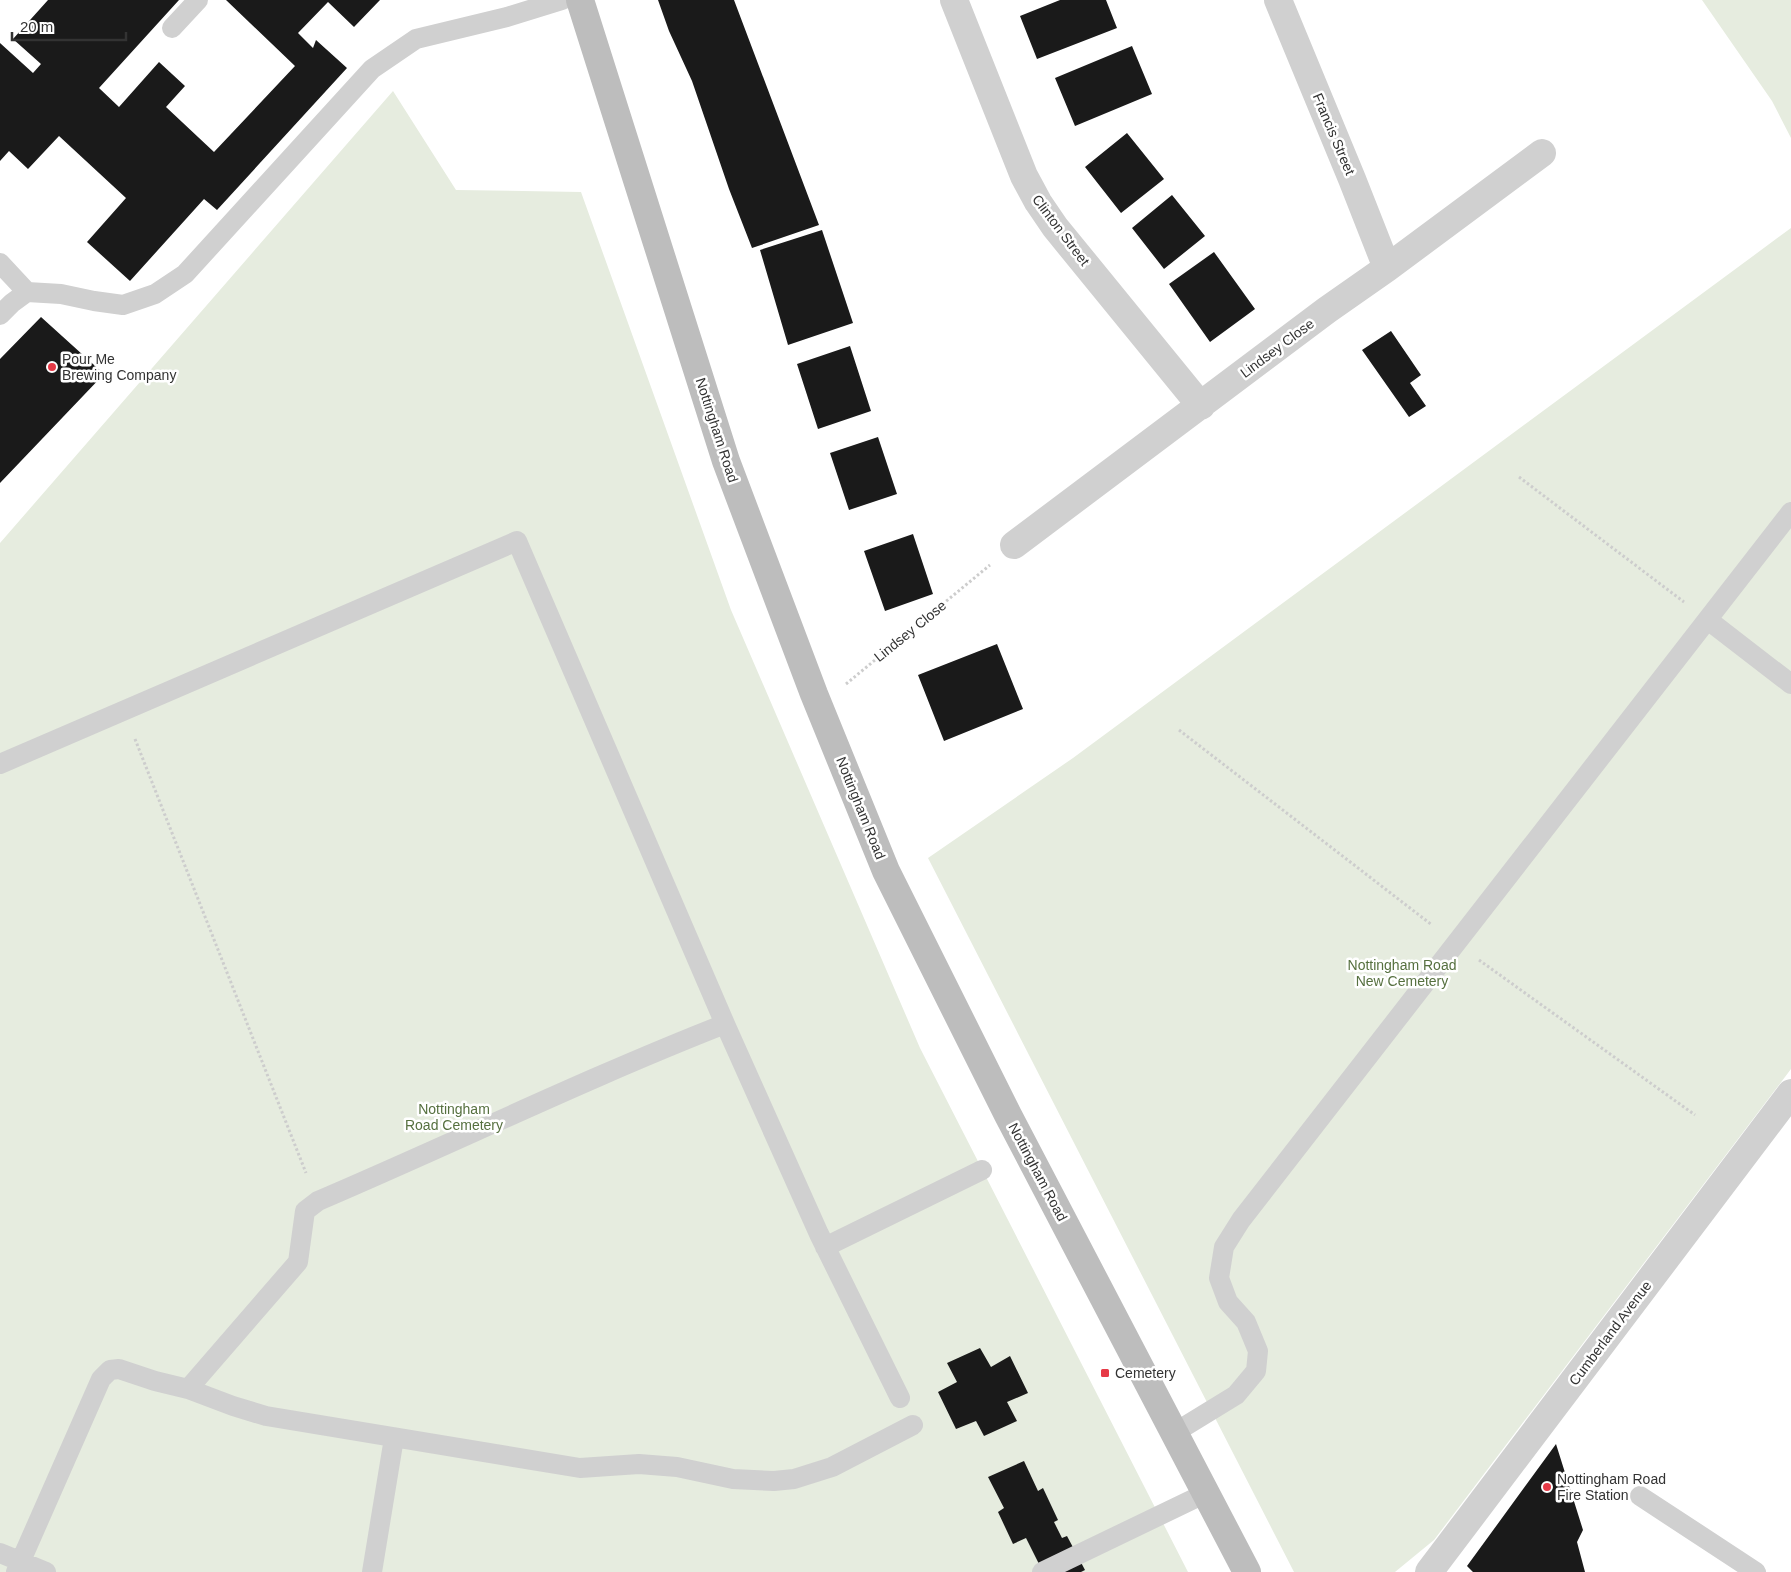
<svg xmlns="http://www.w3.org/2000/svg" width="1791" height="1572" viewBox="0 0 1791 1572" font-family="Helvetica,sans-serif">
	<style>
		.green { fill: #e6ecdf }
		.building { fill: #1a1a1a }
		.lines { fill: none; stroke-linecap: round; stroke-linejoin: round }
		.path { stroke: #cdcdcd; stroke-width: 3; stroke-dasharray: 2.5 2.5; stroke-linecap: butt }
		.lane { stroke: #d0d0d0; stroke-width: 20 }
		.street { stroke: #d0d0d0; stroke-width: 28 }
		.secondary { stroke: #bdbdbd; stroke-width: 28 }
		.poi-dot { fill: #e63946; stroke: #fff; stroke-width: 2 }
		.labels { text-anchor: middle; stroke-width: 5; stroke-linejoin: round; paint-order: stroke }
		.street-label { font-size: 14px; fill: #333; stroke: #fff }
		.poi-label { font-size: 14px; fill: #333; stroke: #fff; text-anchor: start }
		.park-label { font-size: 14px; fill: #56703f; stroke: #fff }
	</style>
	<rect width="100%" height="100%" fill="#fff"/>
	<path class="green" d="M 1702,0 L 1791,0 L 1791,138 L 1772,101 Z
		M 393,91 L 456,190 L 581,192 L 731,610 L 920,1048 L 1188,1572 L 0,1572 L 0,543 Z
		M 1791,228 L 1791,1069 L 1434,1540 L 1395,1572 L 1294,1572 L 928,858 L 1073,758 Z"/>
	<path class="building" d="M 48,0 L 179,0 L 99,88 L 119,107 L 159,62 L 185,86 L 166,107 L 214,152 L 295,66 L 226,0 L 380,0 L 354,27 L 328,2 L 298,33 L 313,48 L 316,40 L 347,68 L 217,210 L 204,199 L 130,281 L 87,242 L 126,198 L 59,136 L 28,169 L 9,151 L 0,161 L 0,43 L 33,73 L 41,64 L 13,39 Z
		M 658,0 L 734,0 L 819,225 L 752,248 L 729,189 L 692,81 L 669,31 Z
		M 1060,0 L 1106,0 L 1117,28 L 1037,59 L 1020,16 Z
		M 1132,46 L 1152,94 L 1075,126 L 1055,78 Z
		M 1127,133 L 1164,179 L 1121,213 L 1085,167 Z
		M 1172,195 L 1205,236 L 1164,269 L 1132,228 Z
		M 822,230 L 853,323 L 788,345 L 760,250 Z
		M 1214,252 L 1255,309 L 1210,342 L 1169,284 Z
		M 41,317 L 104,374 L 0,483 L 0,359 Z
		M 1391,331 L 1421,375 L 1410,383 L 1426,406 L 1409,417 L 1362,350 Z
		M 850,346 L 871,411 L 818,429 L 797,364 Z
		M 878,437 L 897,494 L 849,510 L 830,453 Z
		M 913,534 L 933,594 L 885,611 L 864,551 Z
		M 997,644 L 1023,709 L 944,741 L 918,675 Z
		M 980,1348 L 991,1367 L 1010,1356 L 1028,1393 L 1007,1402 L 1017,1421 L 984,1436 L 976,1421 L 956,1429 L 938,1392 L 957,1382 L 947,1363 Z
		M 1556,1444 L 1583,1530 L 1577,1542 L 1585,1572 L 1473,1572 L 1467,1566 Z
		M 1024,1461 L 1038,1491 L 1043,1488 L 1058,1520 L 1054,1522 L 1062,1538 L 1067,1536 L 1085,1570 L 1081,1572 L 1043,1572 L 1026,1538 L 1013,1544 L 998,1512 L 1004,1508 L 988,1477 Z"/>
	<g class="lines">
		<path class="path" d="M 1519,477 L 1684,602
			M 846,684 L 990,565
			M 1179,730 L 1432,925
			M 135,739 L 306,1173
			M 1479,960 L 1695,1115"/>
		<path class="lane" d="M 172,28 L 198,0
			M 0,263 L 27,292
			M 0,315 L 12,303 L 27,292 L 61,294 L 94,301 L 123,305 L 155,294 L 185,274 L 372,69 L 416,39 L 507,17 L 562,0
			M 1708,620 L 1791,684
			M 0,764 L 517,541 L 725,1024
			M 825,1247 L 982,1170
			M 188,1389 L 298,1262 L 305,1211 L 318,1201 C 454,1143 587,1078 725,1024 L 819,1234 L 900,1398
			M 1174,1433 L 1236,1395 L 1256,1371 L 1258,1351 L 1246,1322 L 1228,1302 L 1219,1278 L 1224,1247 L 1241,1220 L 1791,512
			M 1640,1496 L 1756,1572
			M 0,1553 L 46,1572
			M 16,1572 L 101,1379 L 110,1370 L 119,1369 L 155,1381 L 188,1389 L 233,1406 L 266,1416 L 580,1468 L 639,1464 L 677,1467 L 733,1479 L 774,1481 L 794,1479 L 832,1467 L 913,1425
			M 372,1572 L 394,1438
			M 1042,1572 L 1206,1493"/>
		<path class="street" d="M 954,0 L 1024,176 L 1038,202 L 1055,227 L 1201,406
			M 1278,0 L 1352,179 L 1387,268
			M 1014,545 L 1327,310 L 1387,268 L 1542,153
			M 1429,1572 L 1791,1093"/>
		<path class="secondary" d="M 580,0 L 726,461 L 814,694 L 886,871 L 1008,1115 L 1247,1572"/>
	</g>
	<g class="poi-dot">
		<circle cx="52" cy="367" r="5"/>
		<rect x="1100" y="1368" width="10" height="10" rx="2.5"/>
		<circle cx="1547" cy="1487" r="5"/>
	</g>
	<g class="labels">
		<g class="street-label">
			<text transform="translate(1334 134) rotate(67)" y="5">Francis Street</text>
			<text transform="translate(1061 230) rotate(53)" y="5">Clinton Street</text>
			<text transform="translate(1277 348) rotate(-37)" y="5">Lindsey Close</text>
			<text transform="translate(717 430) rotate(72)" y="5">Nottingham Road</text>
			<text transform="translate(910 631) rotate(-39)" y="5">Lindsey Close</text>
			<text transform="translate(861 808) rotate(68)" y="5">Nottingham Road</text>
			<text transform="translate(1038 1172) rotate(62)" y="5">Nottingham Road</text>
			<text transform="translate(1610 1333) rotate(-53)" y="5">Cumberland Avenue</text>
		</g>
		<g class="poi-label">
			<text x="62" y="364">Pour Me<tspan x="62" dy="16">Brewing Company</tspan></text>
			<text x="1115" y="1378">Cemetery</text>
			<text x="1557" y="1484">Nottingham Road<tspan x="1557" dy="16">Fire Station</tspan></text>
		</g>
		<g class="park-label">
			<text x="1402" y="970">Nottingham Road<tspan x="1402" dy="16">New Cemetery</tspan></text>
			<text x="454" y="1114">Nottingham<tspan x="454" dy="16">Road Cemetery</tspan></text>
		</g>
	</g>
	<path d="M12 32v8h114v-8" fill="none" stroke="#333333" stroke-width="2.5"/>
	<text x="20" y="32" font-size="15" fill="#333333" stroke="#ffffff" stroke-width="4" paint-order="stroke">20 m</text>
</svg>
